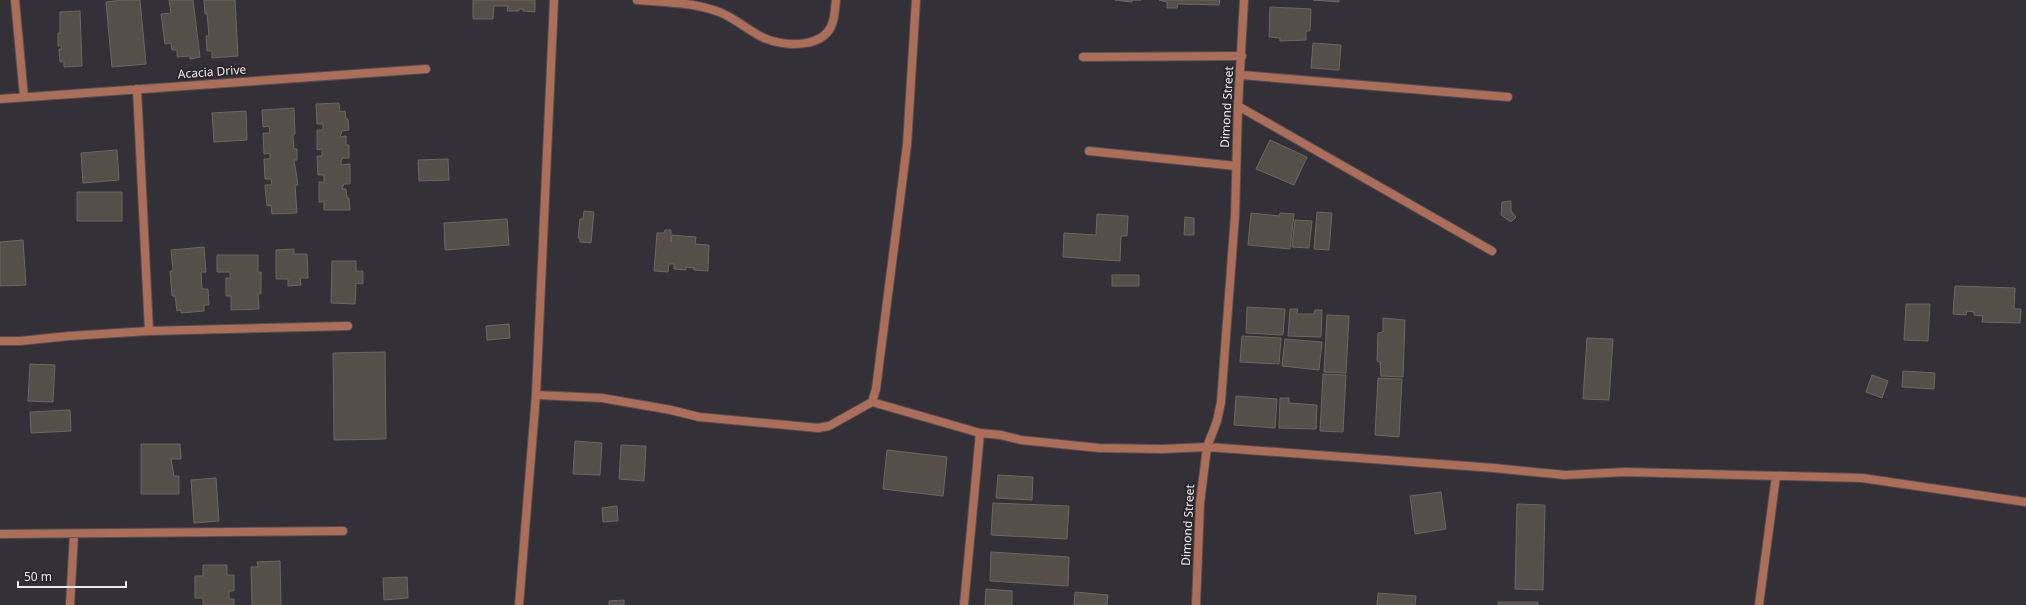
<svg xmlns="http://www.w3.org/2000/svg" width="2026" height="605" viewBox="0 0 2026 605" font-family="'Noto Sans',sans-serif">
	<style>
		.building { fill: #544f48; stroke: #6c6760 }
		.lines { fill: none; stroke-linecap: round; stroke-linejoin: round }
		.service-casing { stroke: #514e54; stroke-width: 10 }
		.minor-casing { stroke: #514e54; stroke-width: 10 }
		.service { stroke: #ac6e59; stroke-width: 8 }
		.minor { stroke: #ac6e59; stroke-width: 8 }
		.labels { text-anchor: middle; stroke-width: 4; stroke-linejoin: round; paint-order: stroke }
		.street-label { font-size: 12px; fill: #eceaee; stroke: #2a262c }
	</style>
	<rect width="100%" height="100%" fill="#343037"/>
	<path class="building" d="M 123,0 L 140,0 L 146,64 L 112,67 L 106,2 Z
		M 169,0 L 193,0 L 200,57 L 190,59 L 190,56 L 177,57 L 177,50 L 172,50 L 171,43 L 165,44 L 161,14 L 171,13 Z
		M 204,0 L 235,0 L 238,56 L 212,58 L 212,51 L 207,51 L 206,36 L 209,36 L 207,13 L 205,14 Z
		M 473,0 L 535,0 L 535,12 L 523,11 L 523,9 L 519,9 L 519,11 L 507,11 L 508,6 L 494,6 L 493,19 L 473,19 Z
		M 1115,0 L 1141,0 L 1132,0 L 1132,2 Z
		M 1159,0 L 1220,0 L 1219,5 L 1178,4 L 1177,8 L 1167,8 L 1167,2 Z
		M 1313,0 L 1339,0 L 1339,2 Z
		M 1270,7 L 1311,9 L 1310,31 L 1306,31 L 1306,40 L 1280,41 L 1280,38 L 1269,37 Z
		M 80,11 L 82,66 L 64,67 L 64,62 L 60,62 L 59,49 L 62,49 L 61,46 L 58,46 L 58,33 L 60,33 L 60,12 Z
		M 1313,43 L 1341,45 L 1339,70 L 1311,68 Z
		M 339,103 L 340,112 L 345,111 L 346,119 L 348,119 L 349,130 L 342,131 L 340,137 L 346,136 L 346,145 L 349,145 L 349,158 L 343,158 L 341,161 L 341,165 L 350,164 L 350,184 L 344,184 L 342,189 L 346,189 L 347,198 L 349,198 L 350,210 L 324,210 L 324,202 L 319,202 L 319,182 L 324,182 L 324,175 L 318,175 L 317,156 L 322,156 L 322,149 L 317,150 L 317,130 L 323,130 L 323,124 L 317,124 L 316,104 Z
		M 294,108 L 295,134 L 293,135 L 294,149 L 297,149 L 297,160 L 294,160 L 298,185 L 295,185 L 297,213 L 272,214 L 271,205 L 267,206 L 265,185 L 272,185 L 271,179 L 265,179 L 264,159 L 270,159 L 270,153 L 264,154 L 263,133 L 270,133 L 269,126 L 263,127 L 262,110 Z
		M 246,111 L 247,140 L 214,142 L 212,113 Z
		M 1270,140 L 1307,157 L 1294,185 L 1256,169 Z
		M 117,150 L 119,180 L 83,183 L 81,153 Z
		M 448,159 L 449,180 L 419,181 L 418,160 Z
		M 77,192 L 122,192 L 122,221 L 77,221 Z
		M 1511,201 L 1511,211 L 1516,217 L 1511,222 L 1501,215 L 1502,202 Z
		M 584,211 L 594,212 L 591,243 L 580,242 L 580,238 L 578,238 L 580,219 L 583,219 Z
		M 1317,212 L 1332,213 L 1329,250 L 1314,249 Z
		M 1251,213 L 1279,216 L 1280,213 L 1294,214 L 1290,249 L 1248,245 Z
		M 1097,214 L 1128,216 L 1127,236 L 1121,236 L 1120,261 L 1063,257 L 1064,233 L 1096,235 Z
		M 1185,217 L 1194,218 L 1194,235 L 1184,235 Z
		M 507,219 L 509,245 L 445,250 L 444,223 Z
		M 1295,220 L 1312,221 L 1309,248 L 1292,247 Z
		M 665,230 L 671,230 L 671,242 L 672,235 L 696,237 L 695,244 L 709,245 L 708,271 L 694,270 L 694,268 L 686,267 L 686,270 L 674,269 L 674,264 L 669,264 L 668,272 L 654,271 L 657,233 L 664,233 Z
		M 23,240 L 26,285 L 0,286 L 0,242 Z
		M 204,247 L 206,272 L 201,272 L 202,289 L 208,289 L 209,305 L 204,305 L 204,311 L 181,313 L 181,310 L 177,311 L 175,296 L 172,296 L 170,271 L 173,271 L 171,250 Z
		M 294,249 L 294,254 L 307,254 L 308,278 L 300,278 L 301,285 L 288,286 L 288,279 L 276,279 L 276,250 Z
		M 217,255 L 258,255 L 258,272 L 261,272 L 261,294 L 258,294 L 259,309 L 231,310 L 231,296 L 226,296 L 226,278 L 230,278 L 230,272 L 217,272 Z
		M 332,261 L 356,261 L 356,271 L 363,271 L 363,284 L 356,283 L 355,304 L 331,303 Z
		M 1112,275 L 1139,275 L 1139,286 L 1112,286 Z
		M 1955,286 L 2015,288 L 2014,309 L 2021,309 L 2020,323 L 1982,322 L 1983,316 L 1974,315 L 1974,312 L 1967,311 L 1966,315 L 1953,314 Z
		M 1906,304 L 1930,304 L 1928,341 L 1904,340 Z
		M 1247,307 L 1285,309 L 1283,335 L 1246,333 Z
		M 1290,309 L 1298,309 L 1297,314 L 1314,314 L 1315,310 L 1322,310 L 1321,337 L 1288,336 Z
		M 1327,315 L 1349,316 L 1346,373 L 1324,372 Z
		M 1383,318 L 1405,320 L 1403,377 L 1381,376 L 1380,362 L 1377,361 L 1378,333 L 1383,332 Z
		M 509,324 L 510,338 L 487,340 L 486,326 Z
		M 1242,336 L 1281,338 L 1279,364 L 1240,362 Z
		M 1587,338 L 1613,339 L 1609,400 L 1583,399 Z
		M 1285,339 L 1322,342 L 1319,370 L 1282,366 Z
		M 385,352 L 386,439 L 334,440 L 333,353 Z
		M 30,364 L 55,365 L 53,402 L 28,401 Z
		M 1903,371 L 1935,373 L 1934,389 L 1902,387 Z
		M 1323,374 L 1346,375 L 1343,432 L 1320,431 Z
		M 1872,375 L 1888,381 L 1882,398 L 1866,392 Z
		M 1378,378 L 1402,379 L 1399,437 L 1375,435 Z
		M 1236,396 L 1277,399 L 1275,428 L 1234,425 Z
		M 1280,398 L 1289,398 L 1289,403 L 1317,405 L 1316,429 L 1279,428 Z
		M 70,410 L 71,431 L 31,433 L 30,412 Z
		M 575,441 L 602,443 L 600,475 L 573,474 Z
		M 141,444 L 180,444 L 181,459 L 171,459 L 174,476 L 179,476 L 179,494 L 141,494 Z
		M 621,445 L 646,446 L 644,481 L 619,479 Z
		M 887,450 L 947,457 L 943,496 L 883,489 Z
		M 998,475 L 1033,477 L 1032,500 L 996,498 Z
		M 216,478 L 219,521 L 194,523 L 191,480 Z
		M 1441,492 L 1446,529 L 1415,534 L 1410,496 Z
		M 993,503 L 1069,506 L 1067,539 L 991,535 Z
		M 1517,504 L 1545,505 L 1543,590 L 1515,589 Z
		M 617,506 L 618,521 L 603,522 L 602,508 Z
		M 991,552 L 1069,557 L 1068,586 L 990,581 Z
		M 280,561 L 281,605 L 252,605 L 251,567 L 258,567 L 257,562 Z
		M 203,565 L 227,565 L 227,575 L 234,575 L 234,591 L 229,591 L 229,599 L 234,599 L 234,605 L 203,605 L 203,598 L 195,598 L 195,576 L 203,576 Z
		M 407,577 L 408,598 L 384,600 L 383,578 Z
		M 986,589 L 1012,591 L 1012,605 L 985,605 Z
		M 1075,592 L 1108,595 L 1107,605 L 1074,605 Z
		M 1378,593 L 1416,596 L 1415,605 L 1377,605 Z
		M 624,600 L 624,605 L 609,605 L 609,601 Z
		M 1498,602 L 1538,602 L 1538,605 L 1498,605 Z"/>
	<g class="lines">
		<g class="service-casing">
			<path id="service" d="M 637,0 C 661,2 687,2 710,9 C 731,14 745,29 764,38 C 785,47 826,49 833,21 C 835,15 835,7 836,0
				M 1083,57 L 1242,56"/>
		</g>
		<g class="minor-casing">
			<path id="minor" d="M 15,0 L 24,97
				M 916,0 L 907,145 L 876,389 L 872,402 L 980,433 L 1001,435 L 1021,440 L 1099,448 L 1162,449 L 1207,447 L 1494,468 L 1565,475 L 1626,472 L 1862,478 L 2026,502
				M 1241,75 L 1508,97
				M 137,89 L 149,331
				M 0,99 L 426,69
				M 1238,106 L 1492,251
				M 1089,151 L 1236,166
				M 0,341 L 20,341 L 69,336 L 149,331 L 348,326
				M 536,395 L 602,398 L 671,410 L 699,417 L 818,428 L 829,426 L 872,402
				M 0,534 L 343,531
				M 70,605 L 74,534
				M 519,605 L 536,395 L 554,0
				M 964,605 L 980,433
				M 1196,605 L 1200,503 L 1207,447 L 1217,421 L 1221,402 L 1235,216 L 1238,106 L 1244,0
				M 1759,605 L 1776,476"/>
		</g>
		<use href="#service" class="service"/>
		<use href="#minor" class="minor"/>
	</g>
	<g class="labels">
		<g class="street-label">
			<text transform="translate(212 72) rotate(-4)" y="4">Acacia Drive</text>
			<text transform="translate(1227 107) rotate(-87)" y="4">Dimond Street</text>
			<text transform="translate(1188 525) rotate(-87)" y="4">Dimond Street</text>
		</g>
	</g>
	<path d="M18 581v6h108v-6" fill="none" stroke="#eceaee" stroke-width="2"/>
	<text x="24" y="581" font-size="12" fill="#eceaee" stroke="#2a262c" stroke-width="3" paint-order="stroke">50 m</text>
</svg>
